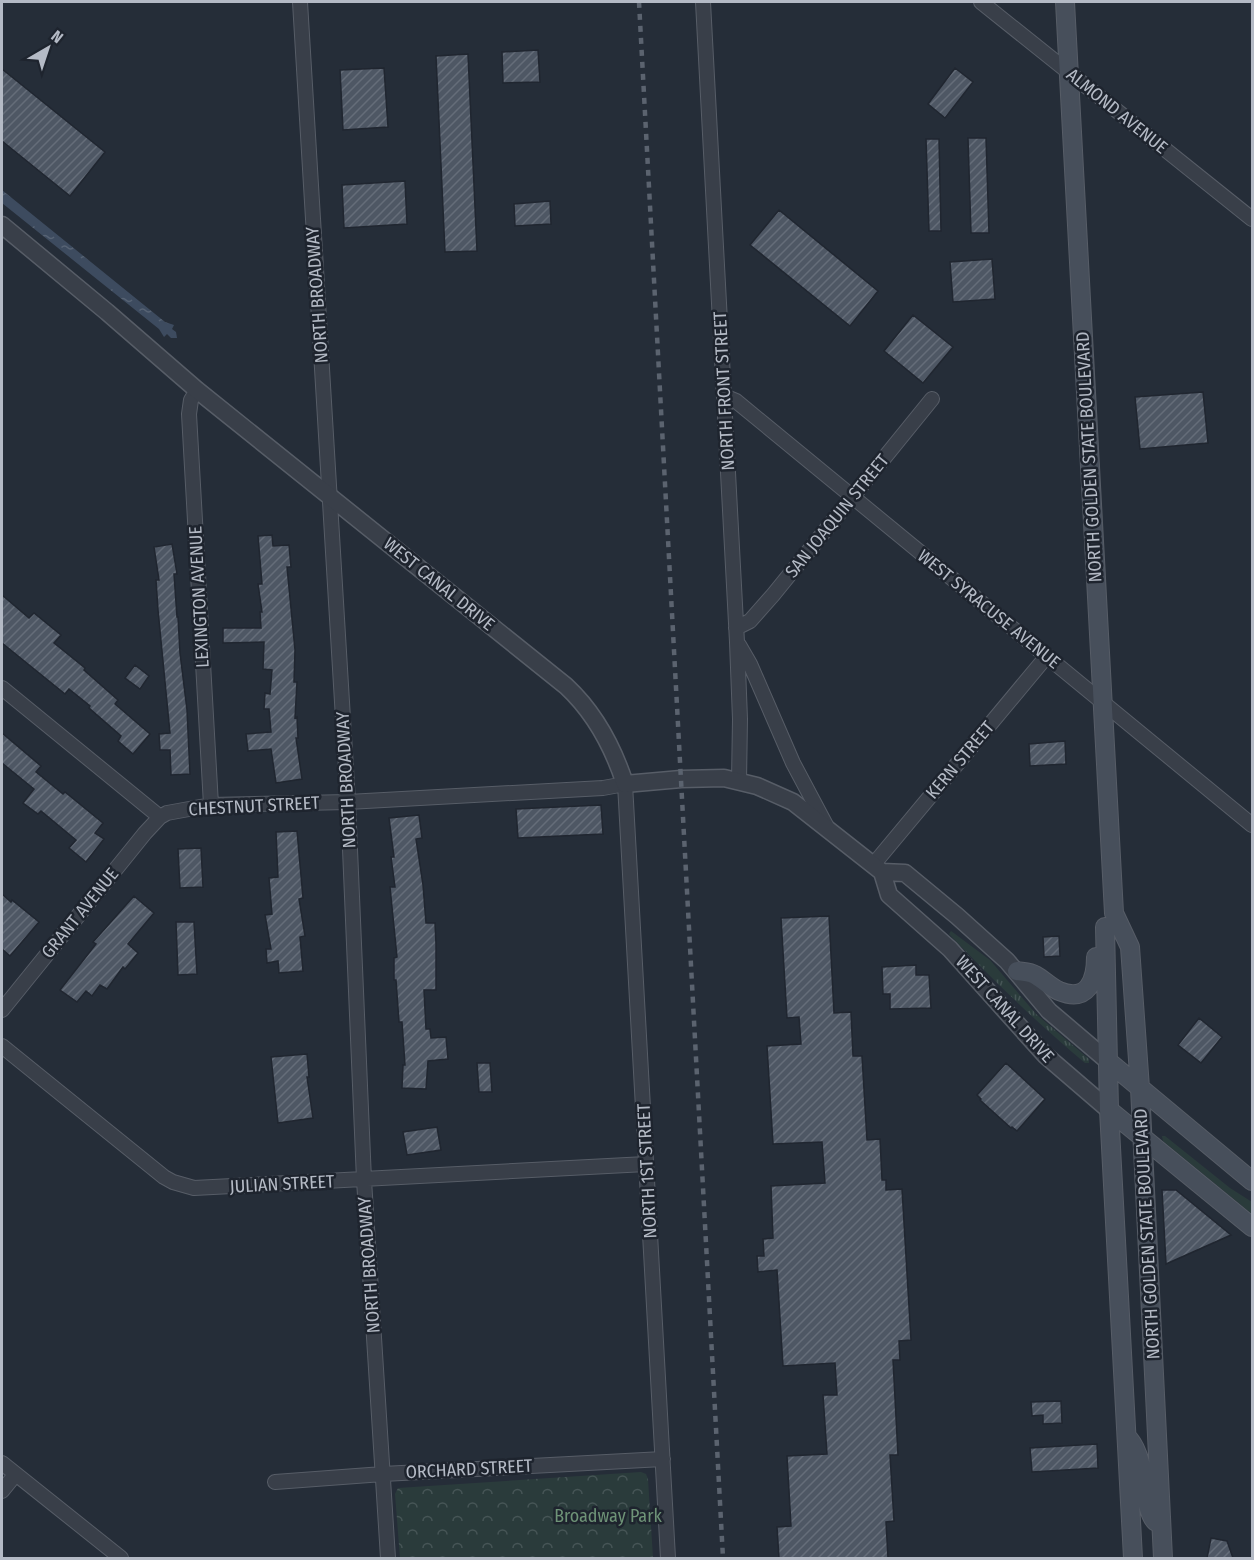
<svg xmlns="http://www.w3.org/2000/svg" width="1254" height="1560" viewBox="0 0 1254 1560" font-family="'Fira Sans Condensed',sans-serif">
	<style>
		.grass { fill: url(#grass-tufts) }
		.forest { fill: url(#forest-crowns) }
		.water { fill: url(#water-ripples) }
		.building { fill: url(#building-hatch); stroke: #202630; stroke-width: 1.5 }
		.lines { fill: none; stroke-linecap: round; stroke-linejoin: round }
		.minor-casing { stroke: #575d67; stroke-width: 16 }
		.tertiary-casing { stroke: #575d67; stroke-width: 19 }
		.secondary-casing { stroke: #575d67; stroke-width: 20 }
		.minor { stroke: #393f49; stroke-width: 14 }
		.tertiary { stroke: #393f49; stroke-width: 16 }
		.secondary { stroke: #474f5b; stroke-width: 18 }
		.rail { stroke: #5b636f; stroke-width: 4.5; stroke-dasharray: 6 6; stroke-linecap: butt }
		.labels { text-anchor: middle; stroke-width: 5; stroke-linejoin: round; paint-order: stroke }
		.street-label { font-size: 18px; fill: #b4bac5; stroke: #1e242e }
		.park-label { font-size: 18px; fill: #6e9377; stroke: #1e242e }
	</style>
	<defs>
		<pattern id="grass-tufts" width="24" height="20" patternUnits="userSpaceOnUse" patternTransform="scale(1.5)"><rect width="24" height="20" fill="#2a3b3b"/><path d="M3 7l-1-3M5 7V3M7 7l1-3M15 17l-1-3M17 17v-4M19 17l1-3" fill="none" stroke="#465556"/></pattern>
		<pattern id="forest-crowns" width="20" height="18" patternUnits="userSpaceOnUse" patternTransform="scale(1.5)"><rect width="20" height="18" fill="#2a3b3b"/><path d="M2 6a3 3 0 1 1 6 0M12 15a3 3 0 1 1 6 0" fill="none" stroke="#465556"/></pattern>
		<pattern id="water-ripples" width="26" height="14" patternUnits="userSpaceOnUse" patternTransform="scale(1.5)"><rect width="26" height="14" fill="#3d4b5f"/><path d="M2 4q2-2 4 0t4 0M15 11q2-2 4 0t4 0" fill="none" stroke="#576374"/></pattern>
		<pattern id="building-hatch" width="6" height="6" patternUnits="userSpaceOnUse" patternTransform="scale(1.5)"><rect width="6" height="6" fill="#4e5764"/><path d="M-1 1l2-2M0 6l6-6M5 7l2-2" fill="none" stroke="#656d79"/></pattern>
	</defs>
	<rect width="100%" height="100%" fill="#252d38"/>
	<path class="grass" d="M 951,931 L 990,960 L 1036,1014 L 1089,1059 L 1089,1063 L 1085,1063 C 1037,1023 992,979 949,934 Z
		M 1162,1136 L 1165,1136 L 1230,1188 L 1252,1202 L 1252,1214 L 1163,1141 Z"/>
	<path class="forest" d="M 641,1472 L 646,1474 L 648,1479 L 653,1558 L 400,1558 L 395,1494 L 398,1488 Z"/>
	<path class="water" d="M 2,190 L 165,322 L 174,325 L 172,329 L 176,332 L 177,338 L 171,338 L 167,334 L 164,337 L 159,329 L 2,203 Z"/>
	<path class="building" d="M 538,50 L 540,82 L 503,83 L 502,52 Z
		M 468,54 L 477,251 L 445,252 L 436,56 Z
		M 384,68 L 388,127 L 343,130 L 340,70 Z
		M 955,68 L 973,82 L 945,118 L 928,104 Z
		M 2,69 L 105,152 L 70,196 L 2,141 Z
		M 968,138 L 986,138 L 989,233 L 971,233 Z
		M 926,139 L 939,139 L 941,231 L 929,231 Z
		M 405,181 L 407,224 L 344,228 L 342,185 Z
		M 550,201 L 551,224 L 515,226 L 514,204 Z
		M 779,210 L 878,291 L 850,326 L 750,245 Z
		M 992,259 L 995,299 L 953,302 L 950,262 Z
		M 913,315 L 953,347 L 923,383 L 884,351 Z
		M 1203,392 L 1208,443 L 1140,449 L 1135,397 Z
		M 272,535 L 273,546 L 289,545 L 291,567 L 287,567 L 295,650 L 294,682 L 297,682 L 295,718 L 297,717 L 298,738 L 296,738 L 302,779 L 276,783 L 271,749 L 248,751 L 246,734 L 271,732 L 269,709 L 264,709 L 265,693 L 270,694 L 272,670 L 263,669 L 264,642 L 223,643 L 223,628 L 261,628 L 260,612 L 262,612 L 258,584 L 262,584 L 258,536 Z
		M 172,544 L 177,574 L 174,574 L 177,617 L 178,617 L 180,653 L 187,710 L 190,774 L 171,775 L 170,750 L 160,750 L 159,734 L 170,733 L 158,610 L 156,580 L 159,580 L 154,547 Z
		M 2,595 L 29,618 L 34,613 L 61,635 L 54,643 L 85,668 L 84,670 L 118,700 L 115,704 L 150,734 L 133,754 L 118,741 L 121,736 L 89,708 L 90,706 L 69,689 L 65,694 L 2,643 Z
		M 135,665 L 149,676 L 140,689 L 125,678 Z
		M 2,733 L 41,766 L 36,772 L 63,794 L 65,792 L 103,823 L 95,833 L 104,839 L 86,862 L 69,848 L 76,840 L 41,811 L 38,814 L 23,803 L 34,789 L 2,763 Z
		M 1065,741 L 1066,764 L 1030,766 L 1029,744 Z
		M 601,805 L 603,834 L 518,838 L 516,809 Z
		M 419,815 L 422,838 L 416,839 L 423,885 L 426,923 L 435,923 L 436,944 L 436,990 L 424,990 L 426,1029 L 430,1029 L 431,1038 L 446,1037 L 448,1059 L 428,1061 L 426,1089 L 402,1088 L 403,1065 L 405,1065 L 402,1022 L 399,1022 L 396,980 L 394,980 L 394,958 L 397,957 L 390,887 L 395,887 L 391,857 L 394,857 L 389,818 Z
		M 297,831 L 303,898 L 299,899 L 305,936 L 300,937 L 303,971 L 279,973 L 278,961 L 267,963 L 266,949 L 271,949 L 265,915 L 272,914 L 269,878 L 278,877 L 276,832 Z
		M 201,848 L 203,887 L 180,888 L 178,849 Z
		M 2,894 L 11,902 L 12,900 L 39,922 L 10,956 L 2,949 Z
		M 134,896 L 154,913 L 128,944 L 138,953 L 125,969 L 123,967 L 107,989 L 100,985 L 92,996 L 86,991 L 77,1002 L 60,990 L 96,944 L 93,942 Z
		M 829,916 L 834,1013 L 851,1012 L 853,1056 L 862,1056 L 867,1140 L 880,1139 L 882,1180 L 886,1180 L 886,1190 L 902,1189 L 911,1340 L 899,1341 L 900,1360 L 893,1360 L 898,1455 L 890,1455 L 894,1521 L 886,1522 L 888,1558 L 779,1558 L 777,1527 L 791,1526 L 787,1456 L 827,1454 L 823,1395 L 837,1395 L 835,1363 L 783,1366 L 777,1270 L 758,1272 L 757,1256 L 764,1256 L 763,1239 L 773,1238 L 771,1186 L 825,1183 L 822,1142 L 773,1144 L 767,1046 L 801,1044 L 799,1017 L 787,1018 L 781,918 Z
		M 176,922 L 194,922 L 197,974 L 178,975 Z
		M 1059,936 L 1060,956 L 1044,957 L 1043,937 Z
		M 916,965 L 916,975 L 929,975 L 931,1008 L 890,1009 L 890,994 L 883,994 L 882,967 Z
		M 1199,1018 L 1222,1037 L 1201,1063 L 1178,1045 Z
		M 307,1054 L 309,1077 L 307,1077 L 313,1118 L 278,1123 L 271,1057 Z
		M 477,1063 L 490,1063 L 492,1092 L 479,1092 Z
		M 1006,1063 L 1045,1099 L 1017,1131 L 1012,1127 L 1011,1128 L 980,1100 L 981,1099 L 977,1095 Z
		M 437,1127 L 441,1150 L 407,1155 L 403,1132 Z
		M 1162,1190 L 1176,1190 L 1231,1235 L 1166,1264 Z
		M 1061,1401 L 1062,1423 L 1043,1424 L 1043,1415 L 1032,1416 L 1031,1402 Z
		M 1097,1444 L 1098,1468 L 1032,1472 L 1030,1448 Z
		M 1211,1538 L 1227,1541 L 1233,1558 L 1207,1558 Z"/>
	<g class="lines">
		<g class="minor-casing">
			<path id="minor" d="M 300,2 L 348,802 L 364,1180 L 388,1558
				M 703,2 L 737,642 L 740,719 L 739,781
				M 981,2 L 1252,219
				M 197,390 L 191,400 L 189,414 L 211,805
				M 724,396 L 736,401 L 1252,825
				M 736,628 L 750,621 L 773,595 L 932,399
				M 739,645 L 750,664 L 793,763 L 827,827
				M 2,688 L 160,817
				M 873,865 L 1047,656
				M 2,1010 L 145,833 L 160,817 L 167,813 L 211,805 L 348,802 L 603,788 L 625,784 L 668,1558
				M 2,1046 L 164,1177 L 173,1182 L 194,1188 L 646,1164
				M 2,1463 L 121,1558
				M 275,1482 L 383,1474 L 663,1459
				M 2,1491 L 15,1475"/>
		</g>
		<g class="tertiary-casing">
			<path id="tertiary" d="M 2,225 L 107,312 L 197,390 L 566,686 C 595,713 613,747 625,784 L 681,779 L 724,778 L 757,786 L 793,802 L 882,872 L 905,873 L 957,916 L 1007,961 L 1049,1011 L 1109,1062
				M 882,872 L 889,895 L 950,949 L 1045,1055 L 1109,1110"/>
		</g>
		<g class="secondary-casing">
			<path id="secondary" d="M 1065,2 L 1114,913 L 1130,947 L 1140,1088 L 1163,1558
				M 1105,927 L 1109,1110 L 1133,1558
				M 1017,971 C 1023,972 1030,972 1035,975 C 1044,980 1050,987 1059,991 C 1088,1003 1096,980 1096,957
				M 1109,1062 L 1252,1181
				M 1109,1110 L 1252,1227
				M 1129,1439 C 1148,1462 1142,1509 1156,1522"/>
		</g>
		<use href="#minor" class="minor"/>
		<use href="#tertiary" class="tertiary"/>
		<use href="#secondary" class="secondary"/>
		<path class="rail" d="M 639,2 L 723,1558"/>
	</g>
	<g class="labels">
		<g class="street-label">
			<text transform="translate(1117 111) rotate(39)" y="6">ALMOND AVENUE</text>
			<text transform="translate(317 295) rotate(-94)" y="6">NORTH BROADWAY</text>
			<text transform="translate(724 391) rotate(-93)" y="6">NORTH FRONT STREET</text>
			<text transform="translate(1089 457) rotate(-93)" y="6">NORTH GOLDEN STATE BOULEVARD</text>
			<text transform="translate(837 516) rotate(-51)" y="6">SAN JOAQUIN STREET</text>
			<text transform="translate(439 584) rotate(39)" y="6">WEST CANAL DRIVE</text>
			<text transform="translate(199 597) rotate(-93)" y="6">LEXINGTON AVENUE</text>
			<text transform="translate(989 609) rotate(39)" y="6">WEST SYRACUSE AVENUE</text>
			<text transform="translate(960 760) rotate(-50)" y="6">KERN STREET</text>
			<text transform="translate(346 780) rotate(-93)" y="6">NORTH BROADWAY</text>
			<text transform="translate(254 806) rotate(-3)" y="6">CHESTNUT STREET</text>
			<text transform="translate(80 913) rotate(-51)" y="6">GRANT AVENUE</text>
			<text transform="translate(1005 1009) rotate(48)" y="6">WEST CANAL DRIVE</text>
			<text transform="translate(647 1171) rotate(-93)" y="6">NORTH 1ST STREET</text>
			<text transform="translate(282 1184) rotate(-3)" y="6">JULIAN STREET</text>
			<text transform="translate(1147 1234) rotate(-93)" y="6">NORTH GOLDEN STATE BOULEVARD</text>
			<text transform="translate(369 1265) rotate(-94)" y="6">NORTH BROADWAY</text>
			<text transform="translate(469 1469) rotate(-3)" y="6">ORCHARD STREET</text>
		</g>
		<g class="park-label">
			<text x="608" y="1522">Broadway Park</text>
		</g>
	</g>
	<rect width="1254" height="1560" fill="none" stroke="#b4bac5" stroke-width="6"/>
	<g transform="translate(48 48) rotate(39)" stroke="#1e242e" stroke-width="4.5" paint-order="stroke">
	<path d="M0-4.5L10 22L0 15L-10 22Z" fill="#b4bac5"/>
	<text y="-9" font-size="16" font-weight="bold" text-anchor="middle" fill="#b4bac5">N</text>
	</g>
</svg>
